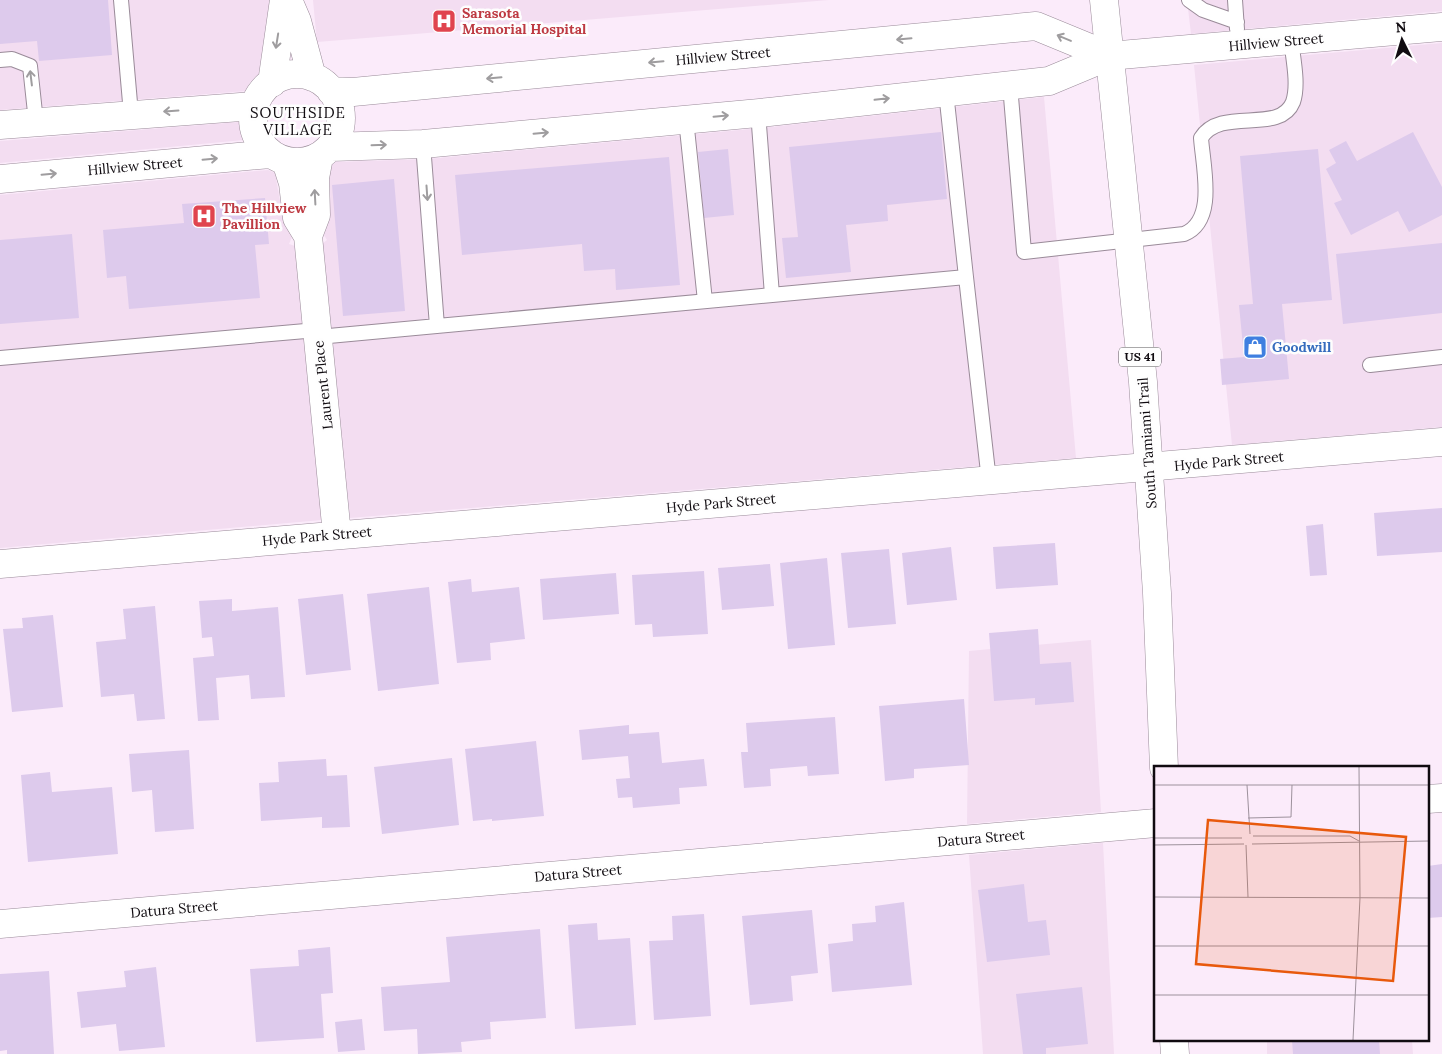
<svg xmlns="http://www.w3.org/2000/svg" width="1442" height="1054" viewBox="0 0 1442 1054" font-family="Lora,serif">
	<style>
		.built { fill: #f3ddf1 }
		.building { fill: #ddcaec }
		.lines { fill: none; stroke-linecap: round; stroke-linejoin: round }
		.service-casing { stroke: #9a8b99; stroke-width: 16 }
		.minor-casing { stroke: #9a8b99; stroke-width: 29 }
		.primary-casing { stroke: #9a8b99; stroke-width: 29 }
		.service { stroke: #fff; stroke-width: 14 }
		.minor { stroke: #fff; stroke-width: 28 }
		.primary { stroke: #fff; stroke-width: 28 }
		.oneway { stroke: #9f9d9f }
		.labels { text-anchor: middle; stroke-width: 5; stroke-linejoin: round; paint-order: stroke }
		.shield { fill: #fefefe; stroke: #575457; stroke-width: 1 }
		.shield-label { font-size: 12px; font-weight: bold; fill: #100b10 }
		.health-label { font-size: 14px; font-weight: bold; fill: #be3a42; stroke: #fefefe; text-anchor: start }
		.street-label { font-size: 14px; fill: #100b10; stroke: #fefefe }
		.shop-label { font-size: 14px; font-weight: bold; fill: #366cbe; stroke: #fefefe; text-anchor: start }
		.neighbourhood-label { font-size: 15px; letter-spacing: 1px; fill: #100b10; stroke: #fefefe }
		.inset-road { fill: none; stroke: #9d919c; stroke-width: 1 }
		.view { fill: #e8590c; fill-opacity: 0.15; stroke: #e8590c; stroke-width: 2.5 }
		.inset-edge { fill: none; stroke: #100b10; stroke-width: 2.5 }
	</style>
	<rect width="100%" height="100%" fill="#fbebfa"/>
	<path class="built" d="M 0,0 L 270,0 L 259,74 L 250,82 L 246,91 L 0,110 Z
		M 313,0 L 829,0 L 317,42 Z
		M 1187,0 L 1442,0 L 1442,11 L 1191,34 Z
		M 1442,43 L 1442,427 L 1232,445 L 1194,65 Z
		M 1044,97 L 1076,458 L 350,518 L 322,244 L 327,240 L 324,235 L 330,214 L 329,180 L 331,166 L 336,162 L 428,159 L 771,127 Z
		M 239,122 L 244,140 L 0,163 L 0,141 Z
		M 268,170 L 275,173 L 283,218 L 292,237 L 289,244 L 295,246 L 322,520 L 0,548 L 0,195 Z
		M 1091,640 L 1101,812 L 967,824 L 969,651 Z
		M 1103,843 L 1114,1054 L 983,1054 L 969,855 Z
		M 1267,1040 L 1412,1040 L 1413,1054 L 1267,1054 Z"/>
	<path class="building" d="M 0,0 L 108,0 L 112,55 L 39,61 L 37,41 L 0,44 Z
		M 941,132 L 947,199 L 887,205 L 888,221 L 846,225 L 851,272 L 786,278 L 782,238 L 798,237 L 789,147 Z
		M 1413,132 L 1442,187 L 1442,215 L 1409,232 L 1398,211 L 1351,235 L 1334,203 L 1342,200 L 1326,169 L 1336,163 L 1329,150 L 1346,141 L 1357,161 Z
		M 728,149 L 734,215 L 704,218 L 698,152 Z
		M 1318,149 L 1332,300 L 1282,304 L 1289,379 L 1222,385 L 1220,359 L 1244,357 L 1239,305 L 1253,304 L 1240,156 Z
		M 669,157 L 680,285 L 616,290 L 615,269 L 584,271 L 582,244 L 462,255 L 455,175 Z
		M 394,179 L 405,311 L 343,316 L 332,185 Z
		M 265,198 L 269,244 L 255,245 L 260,298 L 129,309 L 126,276 L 107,278 L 103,230 L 184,223 L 182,204 Z
		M 72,234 L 79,318 L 0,324 L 0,240 Z
		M 1442,243 L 1442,313 L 1343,324 L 1336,254 Z
		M 1442,508 L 1442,552 L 1377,556 L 1374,513 Z
		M 1323,524 L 1327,575 L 1310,576 L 1306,526 Z
		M 1055,543 L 1058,585 L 996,589 L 993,547 Z
		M 951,547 L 957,600 L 907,605 L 902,553 Z
		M 889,549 L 896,624 L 848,628 L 841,553 Z
		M 827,558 L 835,645 L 788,649 L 780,563 Z
		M 770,564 L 774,606 L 722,610 L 718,568 Z
		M 704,571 L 708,634 L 653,637 L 652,624 L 635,625 L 632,575 Z
		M 616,573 L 619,614 L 543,620 L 540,579 Z
		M 471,579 L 472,592 L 519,587 L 525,639 L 490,643 L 491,660 L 457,663 L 448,582 Z
		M 429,587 L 439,684 L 378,691 L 367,594 Z
		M 343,594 L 351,670 L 306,675 L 298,599 Z
		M 232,599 L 232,611 L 278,607 L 285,697 L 251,699 L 249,675 L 216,678 L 219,720 L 198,721 L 193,658 L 214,656 L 212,637 L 202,638 L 199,601 Z
		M 155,606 L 165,719 L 137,721 L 134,694 L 101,697 L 96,642 L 126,639 L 123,609 Z
		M 53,615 L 63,707 L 12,712 L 3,629 L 23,628 L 22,618 Z
		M 1038,629 L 1040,664 L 1071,662 L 1074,702 L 1035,705 L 1035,698 L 994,701 L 989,633 Z
		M 964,699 L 969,765 L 914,769 L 914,778 L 885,781 L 879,706 Z
		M 835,717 L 839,774 L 808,776 L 807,766 L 770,769 L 771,786 L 744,788 L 741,752 L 748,752 L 746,723 Z
		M 629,725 L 629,734 L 659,732 L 662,763 L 704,759 L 707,786 L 679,788 L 680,804 L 633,808 L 632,797 L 618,798 L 616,779 L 630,778 L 628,756 L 582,760 L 579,730 Z
		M 536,741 L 544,816 L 492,821 L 492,819 L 473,821 L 465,749 Z
		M 189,750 L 194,829 L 155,832 L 152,790 L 132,792 L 129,754 Z
		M 452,758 L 459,825 L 382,834 L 374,767 Z
		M 326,759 L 327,776 L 347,775 L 350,827 L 322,828 L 322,817 L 261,821 L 259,783 L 279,782 L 278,762 Z
		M 50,772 L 52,792 L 112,787 L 118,854 L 28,862 L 21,775 Z
		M 1442,864 L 1442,917 L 1428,918 L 1428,866 Z
		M 1024,884 L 1028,922 L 1046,920 L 1050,955 L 987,962 L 978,890 Z
		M 904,902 L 912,985 L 832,992 L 828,944 L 853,941 L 852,924 L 876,922 L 875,906 Z
		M 812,910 L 818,973 L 791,976 L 793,1001 L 750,1005 L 742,916 Z
		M 704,914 L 711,1016 L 654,1020 L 649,941 L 673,940 L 672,916 Z
		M 597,923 L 598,940 L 630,938 L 636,1025 L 575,1029 L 568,925 Z
		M 540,929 L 546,1018 L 490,1022 L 491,1039 L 461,1042 L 462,1052 L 418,1054 L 417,1029 L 384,1031 L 381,987 L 450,982 L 446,937 Z
		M 330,947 L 333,993 L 321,994 L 324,1038 L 256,1042 L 250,969 L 299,966 L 298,950 Z
		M 156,967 L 165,1047 L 119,1051 L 116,1024 L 81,1028 L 77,992 L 126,987 L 124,971 Z
		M 49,971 L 54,1054 L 7,1054 L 7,1050 L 0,1051 L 0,974 Z
		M 1082,987 L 1088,1044 L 1046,1048 L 1046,1054 L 1023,1054 L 1016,994 Z
		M 362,1019 L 365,1050 L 338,1052 L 335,1022 Z
		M 1292,1040 L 1379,1040 L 1380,1054 L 1293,1054 Z"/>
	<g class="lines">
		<g class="service-casing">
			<path id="service" d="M 121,0 L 131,114
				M 1189,0 L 1203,10 L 1237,22
				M 1235,0 L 1237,29
				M 0,60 L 12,59 L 30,66 L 36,122
				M 1010,85 L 1024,252 L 1184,234 C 1217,221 1203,167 1201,138 C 1221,106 1280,135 1293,102 C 1299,85 1293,58 1291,40
				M 946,92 L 966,277
				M 758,112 L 772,295
				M 686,119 L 705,301
				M 423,144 L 437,326
				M 318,337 L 966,277 L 989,481
				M 0,358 L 317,330
				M 1370,365 L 1442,357"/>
		</g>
		<g class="minor-casing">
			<path id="minor" d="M 288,0 L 297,21 L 312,77
				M253 118a44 44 0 1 1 88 0a44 44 0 1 1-88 0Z
				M 272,83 L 284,0
				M 331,91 L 353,92 L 1036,26 L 1109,56
				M 0,125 L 254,106
				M 331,147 L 423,144 L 769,112 L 1049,81 L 1109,56 L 1442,27
				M 286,161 L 293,183 L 297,218 L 308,236 L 337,535
				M 0,179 L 270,154
				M 308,236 L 316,215 L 315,178 L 319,157
				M 0,564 L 1442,442
				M 1428,799 L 1442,798
				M 0,924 L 1156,823"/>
		</g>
		<g class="primary-casing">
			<path id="primary" d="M 1104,0 L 1143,382 L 1157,593 L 1164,768
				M 1174,1040 L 1175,1054"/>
		</g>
		<use href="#service" class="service"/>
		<use href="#minor" class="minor"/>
		<use href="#primary" class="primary"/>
	</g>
	<defs><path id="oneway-shaft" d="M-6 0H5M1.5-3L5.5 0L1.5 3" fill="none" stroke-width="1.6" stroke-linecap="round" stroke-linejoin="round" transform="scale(1.25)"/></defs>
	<g class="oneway">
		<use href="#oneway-shaft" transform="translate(1064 38) rotate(-157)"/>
		<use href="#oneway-shaft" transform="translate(904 39) rotate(175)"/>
		<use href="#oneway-shaft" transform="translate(277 41) rotate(99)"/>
		<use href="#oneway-shaft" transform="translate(656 62) rotate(175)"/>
		<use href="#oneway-shaft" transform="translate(31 78) rotate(-97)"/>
		<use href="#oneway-shaft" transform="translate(494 78) rotate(175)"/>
		<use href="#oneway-shaft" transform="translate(882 99) rotate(-6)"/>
		<use href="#oneway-shaft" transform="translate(171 111) rotate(176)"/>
		<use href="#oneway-shaft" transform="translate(721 116) rotate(-5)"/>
		<use href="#oneway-shaft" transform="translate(541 133) rotate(-5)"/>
		<use href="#oneway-shaft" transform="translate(379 145) rotate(-2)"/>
		<use href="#oneway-shaft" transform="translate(210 159) rotate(-5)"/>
		<use href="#oneway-shaft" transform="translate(49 174) rotate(-5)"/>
		<use href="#oneway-shaft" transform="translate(427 193) rotate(86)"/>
		<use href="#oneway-shaft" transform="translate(315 197) rotate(-93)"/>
	</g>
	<defs>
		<g id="hospital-square" transform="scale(1.25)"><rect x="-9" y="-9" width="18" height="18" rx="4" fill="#e0444e" stroke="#fefefe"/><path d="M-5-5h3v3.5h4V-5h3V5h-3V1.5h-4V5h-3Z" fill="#fff"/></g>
		<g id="shop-square" transform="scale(1.25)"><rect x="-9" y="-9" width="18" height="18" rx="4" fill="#3f7fe0" stroke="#fefefe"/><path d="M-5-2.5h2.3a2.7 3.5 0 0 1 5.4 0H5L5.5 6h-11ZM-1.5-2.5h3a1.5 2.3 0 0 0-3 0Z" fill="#fff"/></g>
	</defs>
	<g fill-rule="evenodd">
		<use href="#hospital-square" x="444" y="21"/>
		<use href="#hospital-square" x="204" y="216"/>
		<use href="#shop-square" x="1255" y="347"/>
	</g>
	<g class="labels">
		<rect class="shield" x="1119" y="347.5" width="42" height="19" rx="4"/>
		<g class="shield-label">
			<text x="1140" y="361">US 41</text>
		</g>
		<g class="health-label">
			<text x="462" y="18">Sarasota<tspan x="462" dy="16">Memorial Hospital</tspan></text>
			<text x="222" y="213">The Hillview<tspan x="222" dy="16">Pavillion</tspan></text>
		</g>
		<g class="street-label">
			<text transform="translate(1276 42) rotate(-5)" y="5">Hillview Street</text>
			<text transform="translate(723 56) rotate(-5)" y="5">Hillview Street</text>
			<text transform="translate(135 166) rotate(-5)" y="5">Hillview Street</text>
			<text transform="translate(323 385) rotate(-96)" y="5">Laurent Place</text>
			<text transform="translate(1147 443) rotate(-94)" y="5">South Tamiami Trail</text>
			<text transform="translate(1229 461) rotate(-5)" y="5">Hyde Park Street</text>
			<text transform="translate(721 503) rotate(-5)" y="5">Hyde Park Street</text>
			<text transform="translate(317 536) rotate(-5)" y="5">Hyde Park Street</text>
			<text transform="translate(981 838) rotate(-5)" y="5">Datura Street</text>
			<text transform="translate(578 873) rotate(-5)" y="5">Datura Street</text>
			<text transform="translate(174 909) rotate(-5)" y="5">Datura Street</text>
		</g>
		<g class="shop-label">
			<text x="1272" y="352">Goodwill</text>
		</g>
		<g class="neighbourhood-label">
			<text x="298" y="118">SOUTHSIDE<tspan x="298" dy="17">VILLAGE</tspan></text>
		</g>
	</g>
	<g transform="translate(1154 766)">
		<rect width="275" height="275" fill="#fbebfa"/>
		<path class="inset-road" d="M 0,19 L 275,19M 93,19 L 96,68M 94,52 L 137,51 L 138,19M 99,70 L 196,70 L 205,75M 0,72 L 88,72M 98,78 L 275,75M 0,79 L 90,78M 92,79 L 94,131M 0,131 L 275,132M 0,180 L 275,180M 0,229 L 275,229M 199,274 L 206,132 L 205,1"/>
		<path class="view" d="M 54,54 L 252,71 L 239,215 L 42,198 Z"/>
		<rect width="275" height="275" class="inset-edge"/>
	</g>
	<g transform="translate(1402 40) rotate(355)" stroke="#fefefe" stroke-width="4" paint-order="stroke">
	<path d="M0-4L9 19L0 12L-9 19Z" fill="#100b10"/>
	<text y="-8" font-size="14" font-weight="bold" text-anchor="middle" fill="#100b10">N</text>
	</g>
</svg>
